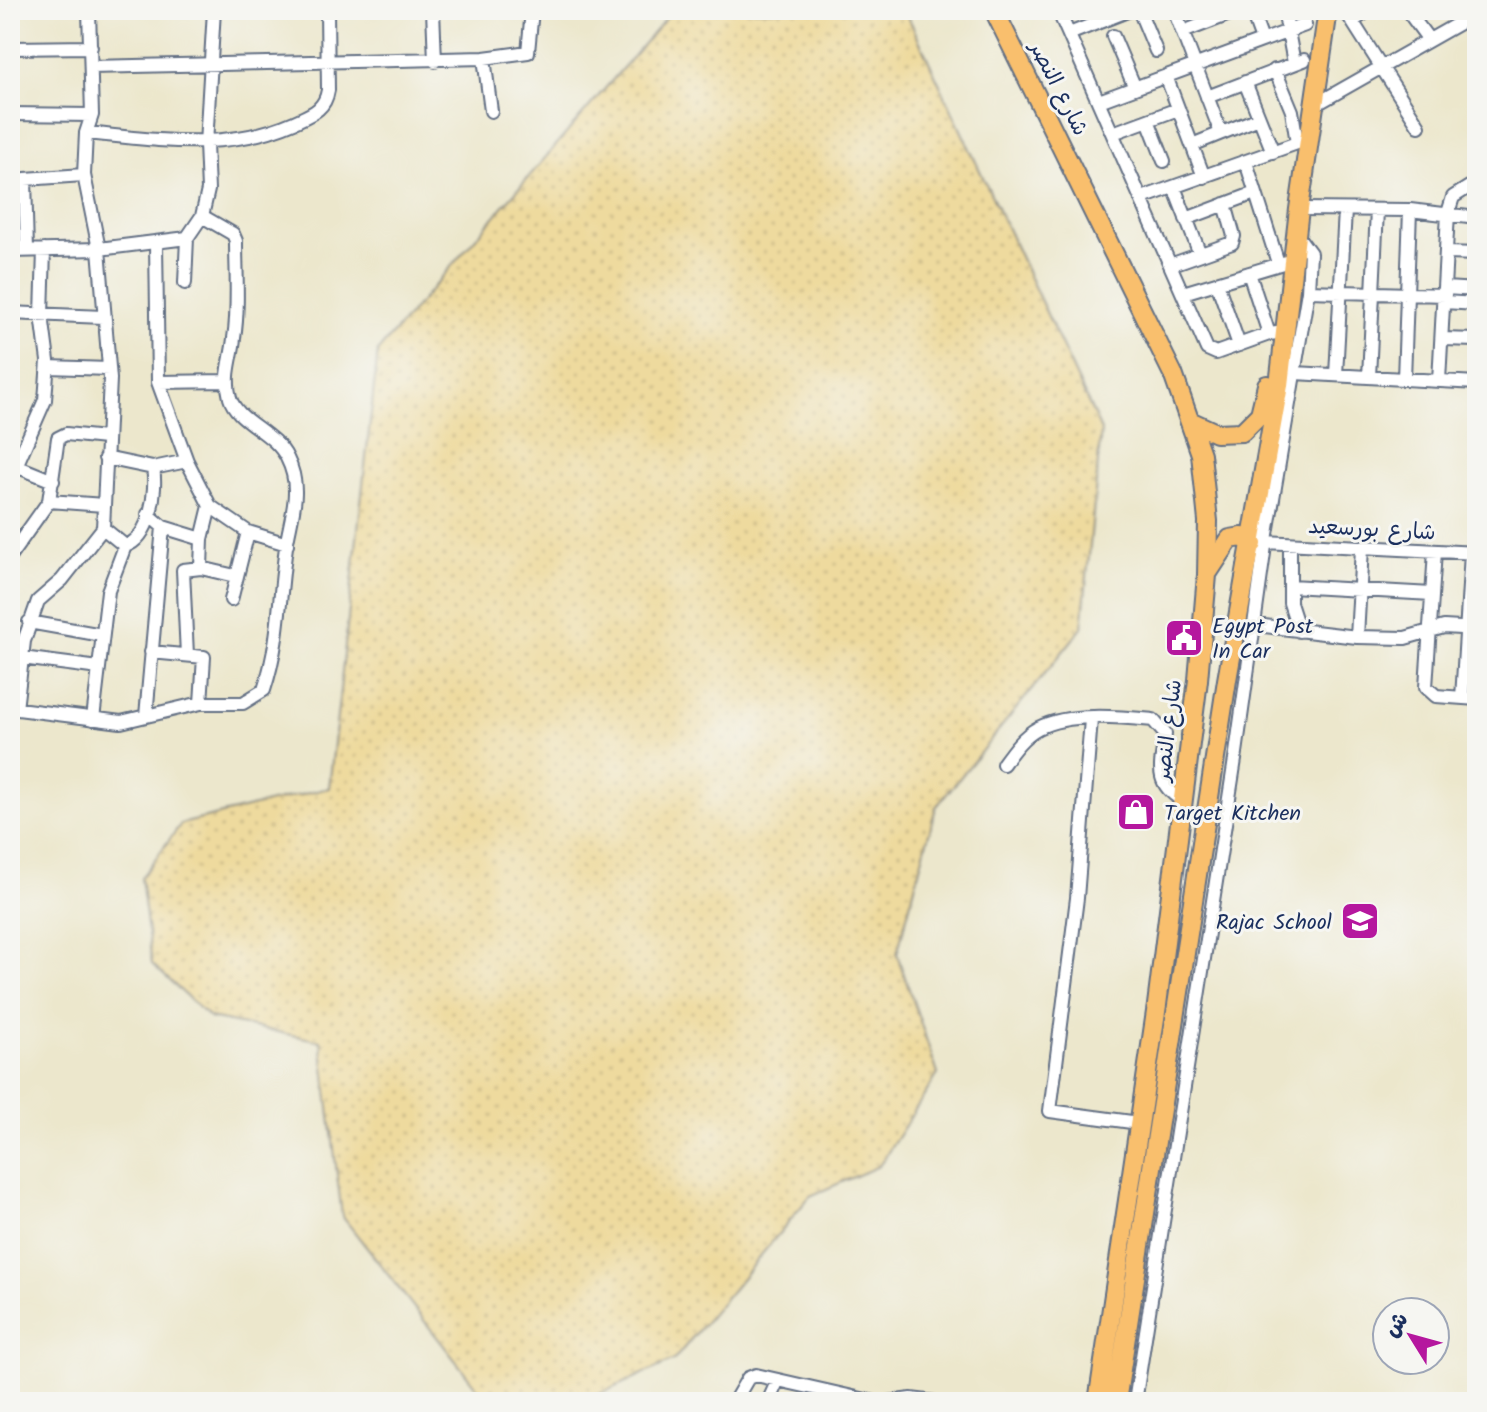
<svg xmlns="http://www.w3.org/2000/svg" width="1487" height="1412" viewBox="0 0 1487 1412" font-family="Kalam,'Playpen Sans Arabic',sans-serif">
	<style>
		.sand { fill: url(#sand-dots); stroke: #84847e; stroke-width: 2 }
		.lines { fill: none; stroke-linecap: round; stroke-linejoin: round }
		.street-casing { stroke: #646f84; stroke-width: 16 }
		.primary-casing { stroke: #646f84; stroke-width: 22 }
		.street { stroke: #fff; stroke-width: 12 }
		.primary { stroke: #f9bf6d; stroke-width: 18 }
		.labels { text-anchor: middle; stroke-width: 6; stroke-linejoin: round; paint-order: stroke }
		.street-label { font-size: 22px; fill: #1b2f5e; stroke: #f6f6f2 }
		.poi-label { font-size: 22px; fill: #1b2f5e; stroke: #f6f6f2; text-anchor: start }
	</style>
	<defs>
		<pattern id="sand-dots" width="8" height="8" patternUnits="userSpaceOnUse" patternTransform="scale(2)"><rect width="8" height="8" fill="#eeda9e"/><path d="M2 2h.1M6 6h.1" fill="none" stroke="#ccbb8a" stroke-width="1.8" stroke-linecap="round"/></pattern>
	</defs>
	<rect width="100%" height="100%" fill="#f6f6f2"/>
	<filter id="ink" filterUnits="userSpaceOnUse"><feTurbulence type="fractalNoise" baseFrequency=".0125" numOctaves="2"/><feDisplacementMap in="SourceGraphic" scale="16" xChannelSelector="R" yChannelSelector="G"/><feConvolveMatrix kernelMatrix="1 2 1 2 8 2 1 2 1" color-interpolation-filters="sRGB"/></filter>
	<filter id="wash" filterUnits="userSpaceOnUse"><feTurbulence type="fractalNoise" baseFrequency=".006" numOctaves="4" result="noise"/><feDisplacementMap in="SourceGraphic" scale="32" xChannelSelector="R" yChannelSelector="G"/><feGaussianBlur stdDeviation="1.8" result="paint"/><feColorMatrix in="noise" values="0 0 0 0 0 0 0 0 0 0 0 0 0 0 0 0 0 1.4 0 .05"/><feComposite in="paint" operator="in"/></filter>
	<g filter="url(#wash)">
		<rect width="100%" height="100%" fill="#ece7cc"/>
		<path class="sand" d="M 673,10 L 905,10 L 1101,430 L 1082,628 L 936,807 L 897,954 L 938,1074 L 879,1166 L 810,1196 L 674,1360 L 582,1402 L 488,1402 L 342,1216 L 321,1041 L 210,1018 L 152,964 L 141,878 L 181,824 L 329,788 L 378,351 Z"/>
	</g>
	<g filter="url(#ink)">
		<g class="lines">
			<g class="street-casing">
				<path id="street" d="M 433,10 L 435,61
					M 1058,10 L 1207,349 L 1216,353 L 1269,334 L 1285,332
					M 1139,10 L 1156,51
					M 1174,10 L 1221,133
					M 1251,10 L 1262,40
					M 1284,10 L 1294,63
					M 1345,10 L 1419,126
					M 1407,10 L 1429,40
					M 1353,21 L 1366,12 L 1381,10
					M 1183,32 L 1240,10
					M 1069,34 L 1130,10
					M 1113,36 L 1135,88
					M 10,48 L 91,47
					M 484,58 L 491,111
					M 91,67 L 484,58 L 528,52 L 532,10
					M 1166,76 L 1204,177
					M 1245,82 L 1273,152
					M 1207,97 L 1304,60
					M 1099,101 L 1305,25
					M 1313,106 L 1477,13
					M 10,114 L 92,115 L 89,10
					M 92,115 L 86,133 L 84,175 L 99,249 L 110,379 L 103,528
					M 1148,120 L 1164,161
					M 86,133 C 159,140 226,152 294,122 C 311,114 325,110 328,90 L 327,10
					M 1113,133 L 1178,109
					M 1192,145 L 1259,118
					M 1246,162 L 1278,263
					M 1174,187 L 1200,254
					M 1142,198 L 1297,143 L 1292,111 L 1275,70
					M 1299,209 L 1410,210 L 1477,218
					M 1186,219 L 1255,193
					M 27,250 L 25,179 L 84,175
					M 44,250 L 42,315 L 48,361 L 45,400 L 16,466 L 53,481
					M 10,251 L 99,249 L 187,238
					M 1447,253 L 1477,254
					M 1170,265 L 1232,243 L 1234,236 L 1225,204
					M 1249,273 L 1269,334
					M 185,283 L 187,238 L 202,216 L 208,190 L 206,144 L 214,10
					M 1217,283 L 1239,345
					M 1445,288 L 1477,290
					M 1308,291 L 1445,295
					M 1183,293 L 1293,260
					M 1444,302 L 1477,304
					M 10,313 L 103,317
					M 1442,339 L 1477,340
					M 48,367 L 109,369
					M 1295,373 L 1477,383
					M 1336,375 L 1345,210
					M 1369,377 L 1377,210
					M 1404,379 L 1410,210
					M 1439,381 L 1448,213 L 1453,197 L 1477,182
					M 158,382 L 228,381
					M 105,458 L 153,468 L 187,461 L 158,382 L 156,244
					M 187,461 L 210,506 L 202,539 L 201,568
					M 49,501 L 104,505
					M 210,506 L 248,532 L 287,544
					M 148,514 L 163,527 L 202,539
					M 103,528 L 125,546 C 151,538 157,490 153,468
					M 1265,542 L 1477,553
					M 1290,545 L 1290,603 L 1299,631
					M 1435,551 L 1426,687 L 1436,696 L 1477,699
					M 10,556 L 49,501 L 58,438 L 66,434 L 105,438
					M 1290,586 L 1432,594
					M 231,600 L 248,532
					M 29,622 L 102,635
					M 1256,625 L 1357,637 L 1405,638 L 1444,627 L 1477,629
					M 1357,637 L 1362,548
					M 151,652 L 204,657 L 201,703
					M 187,655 L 183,570 L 201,568 L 235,576
					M 22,658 L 99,668
					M 1462,698 L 1471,553
					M 10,708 L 121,722 L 201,703 L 243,703 L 264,690 C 280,642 279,596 286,547 C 291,515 303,489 287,458 C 275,432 237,422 230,398 C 224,375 232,360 234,338 C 239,307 236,273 236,241 L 233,234 L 202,216
					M 16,709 L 24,641 L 38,601 L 62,580 L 103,528
					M 146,716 L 163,527
					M 93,719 L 108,591 L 125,546
					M 1091,719 L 1077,898 L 1050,1111 L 1139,1123
					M 1003,764 C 1013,750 1023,736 1038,728 C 1069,712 1120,717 1153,720 L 1165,734 C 1162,764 1152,782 1182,800
					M 734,1402 L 748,1378 L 756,1375 L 875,1402
					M 768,1402 L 778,1380
					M 889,1402 L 911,1399 L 935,1402
					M 1135,1402 L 1236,753 L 1265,546 L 1308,291 L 1310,253 L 1296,234"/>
			</g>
			<g class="primary-casing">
				<path id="primary" d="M 994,10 L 1173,374 L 1201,454 L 1208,521 L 1207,575 L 1198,680 L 1157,1005 L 1098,1402
					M 1192,422 L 1216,433 L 1242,432 L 1260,414 L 1267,385
					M 1209,571 L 1230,539 L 1242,537 L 1253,544
					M 1116,1402 L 1227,680 L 1279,385 L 1299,209 L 1328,10"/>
			</g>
			<use href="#street" class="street"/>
			<use href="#primary" class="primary"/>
		</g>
	</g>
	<defs>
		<g id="civic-square" transform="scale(2)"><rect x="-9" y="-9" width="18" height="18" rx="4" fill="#b5179e" stroke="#f6f6f2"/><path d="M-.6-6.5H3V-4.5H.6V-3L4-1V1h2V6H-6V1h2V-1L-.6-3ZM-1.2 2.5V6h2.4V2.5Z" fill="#fff"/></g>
		<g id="shop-square" transform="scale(2)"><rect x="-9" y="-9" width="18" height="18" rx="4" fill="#b5179e" stroke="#f6f6f2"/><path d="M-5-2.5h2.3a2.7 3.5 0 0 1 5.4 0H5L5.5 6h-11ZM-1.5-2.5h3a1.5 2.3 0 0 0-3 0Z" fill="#fff"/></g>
		<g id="school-square" transform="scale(2)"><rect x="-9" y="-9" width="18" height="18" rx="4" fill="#b5179e" stroke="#f6f6f2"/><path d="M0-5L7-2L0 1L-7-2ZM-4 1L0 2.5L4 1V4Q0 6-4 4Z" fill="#fff"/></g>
	</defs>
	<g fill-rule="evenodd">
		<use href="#civic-square" x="1184" y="638"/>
		<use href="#shop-square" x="1136" y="812"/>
		<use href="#school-square" x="1360" y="921"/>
	</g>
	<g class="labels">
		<g class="street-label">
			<text transform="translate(1060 88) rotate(63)" y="8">شارع النصر</text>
			<text transform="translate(1372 528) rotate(3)" y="8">شارع بورسعيد</text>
			<text transform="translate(1167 730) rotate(-83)" y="8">شارع النصر</text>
		</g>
		<g class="poi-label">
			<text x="1212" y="633">Egypt Post<tspan x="1212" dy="25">In Car</tspan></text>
			<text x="1164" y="820">Target Kitchen</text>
			<text x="1332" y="929" text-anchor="end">Rajac School</text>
		</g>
	</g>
	<rect width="1487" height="1412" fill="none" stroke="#f6f6f2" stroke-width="40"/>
	<g transform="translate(1411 1336) rotate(307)"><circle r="38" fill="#f6f6f2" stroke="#9ea6b7" stroke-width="2"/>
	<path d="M0-6L14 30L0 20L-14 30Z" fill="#b5179e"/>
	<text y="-12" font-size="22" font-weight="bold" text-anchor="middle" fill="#1b2f5e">ش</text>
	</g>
</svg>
